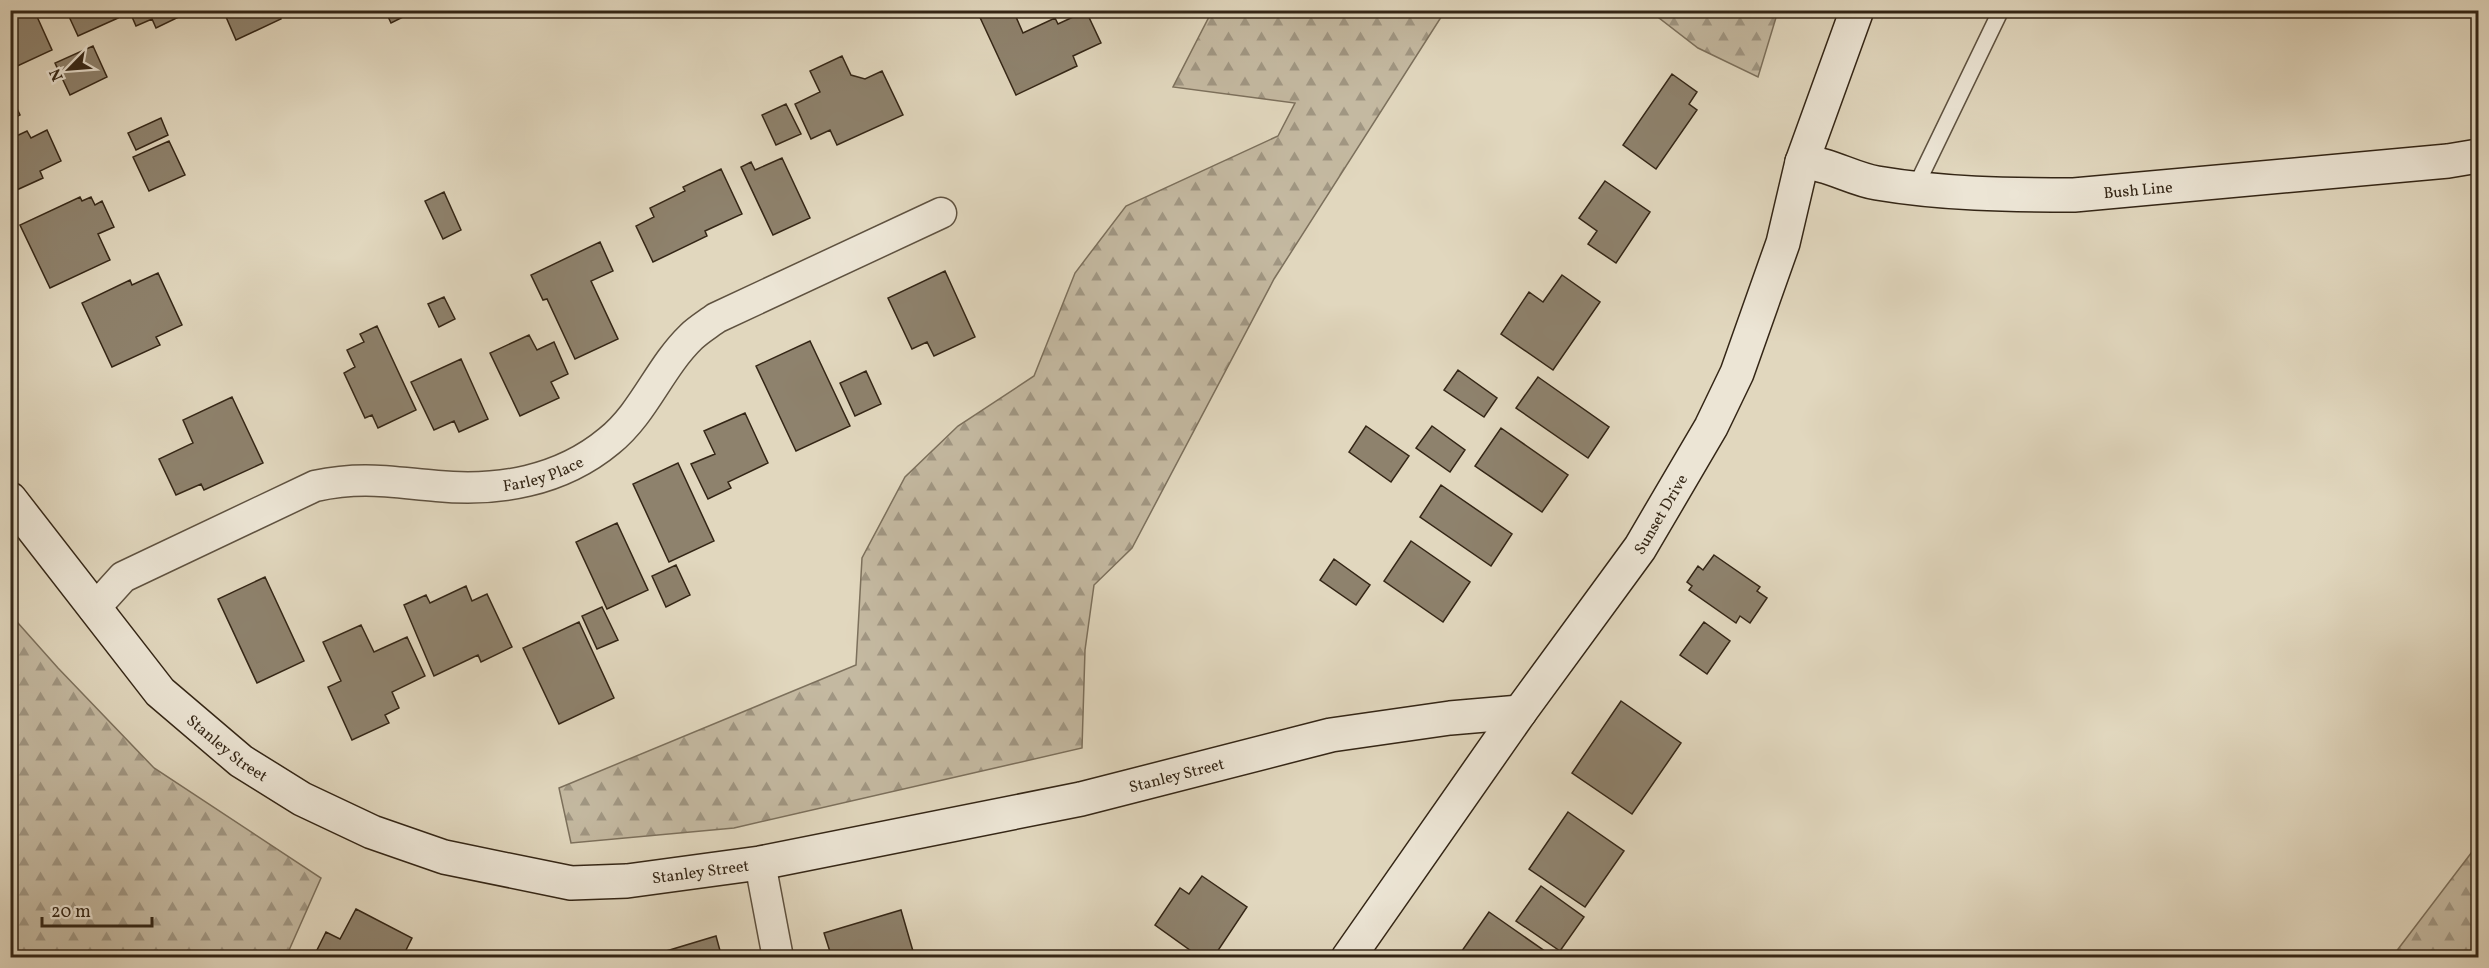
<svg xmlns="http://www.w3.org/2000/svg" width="2489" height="968" viewBox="0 0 2489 968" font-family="Vollkorn,serif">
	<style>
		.forest { fill: url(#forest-firs); stroke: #7c705c; stroke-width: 1.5 }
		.building { fill: #8e826d; stroke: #342616; stroke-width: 1.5 }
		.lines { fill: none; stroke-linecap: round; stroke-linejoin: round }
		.lane-casing { stroke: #5f5240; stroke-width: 18 }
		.street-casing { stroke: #5f5240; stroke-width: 33 }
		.secondary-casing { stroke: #342616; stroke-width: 36 }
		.lane { stroke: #ece5d5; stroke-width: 15 }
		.street { stroke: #ece5d5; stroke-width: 30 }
		.secondary { stroke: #ece5d5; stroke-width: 33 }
		.labels { text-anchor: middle; stroke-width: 5; stroke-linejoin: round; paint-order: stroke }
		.street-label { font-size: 16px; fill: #342616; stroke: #ece5d5 }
	</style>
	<defs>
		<pattern id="forest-firs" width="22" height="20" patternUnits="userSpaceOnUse" patternTransform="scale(1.5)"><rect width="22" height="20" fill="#c4b9a1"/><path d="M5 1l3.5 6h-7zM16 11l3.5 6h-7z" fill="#a09682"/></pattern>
	</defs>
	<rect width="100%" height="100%" fill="#e1d7be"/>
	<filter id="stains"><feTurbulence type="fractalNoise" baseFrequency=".00333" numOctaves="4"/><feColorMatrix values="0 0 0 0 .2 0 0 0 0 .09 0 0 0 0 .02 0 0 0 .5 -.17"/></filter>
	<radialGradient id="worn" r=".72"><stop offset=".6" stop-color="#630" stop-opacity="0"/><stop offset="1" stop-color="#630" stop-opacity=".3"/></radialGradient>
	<path class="forest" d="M 1212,11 L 1445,11 L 1274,279 L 1132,548 L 1094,585 L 1085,650 L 1082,748 L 734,828 L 571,843 L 559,788 L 856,665 L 862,558 L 905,477 L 958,426 L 1034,376 L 1075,273 L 1126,206 L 1278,136 L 1295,103 L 1173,87 Z
		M 1650,11 L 1778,11 L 1758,77 L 1698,48 Z
		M 10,614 L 58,668 L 154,768 L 321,878 L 286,957 L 11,957 Z
		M 2478,844 L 2478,957 L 2392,957 Z"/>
	<path class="building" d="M 10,10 L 34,10 L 52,50 L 13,68 L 10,63 Z
		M 66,10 L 115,10 L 118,18 L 78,36 Z
		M 129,10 L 189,10 L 189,12 L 156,28 L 152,19 L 136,26 Z
		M 223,10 L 277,10 L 281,19 L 236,40 Z
		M 385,10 L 417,10 L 391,23 Z
		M 1013,10 L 1023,33 L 1055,18 L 1058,24 L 1086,11 L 1101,43 L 1073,56 L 1077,66 L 1016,95 L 977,11 Z
		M 93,46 L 107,77 L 70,95 L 55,63 Z
		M 842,56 L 851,75 L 865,79 L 882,71 L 903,115 L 837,145 L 830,130 L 811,139 L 795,104 L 820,92 L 810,71 Z
		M 1672,74 L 1697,92 L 1689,104 L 1697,110 L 1656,169 L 1623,145 Z
		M 10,94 L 20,115 L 10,120 Z
		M 786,104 L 801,134 L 776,145 L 762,115 Z
		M 161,118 L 168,135 L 136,150 L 128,133 Z
		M 47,130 L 61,161 L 40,171 L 43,178 L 10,193 L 10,139 L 27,131 L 31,138 Z
		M 169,141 L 185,175 L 149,191 L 133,157 Z
		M 782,158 L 810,218 L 773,235 L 741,167 L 751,162 L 755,170 Z
		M 721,169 L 742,214 L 705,231 L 707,236 L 653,262 L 636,226 L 654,217 L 650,208 L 685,191 L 683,187 Z
		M 1605,181 L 1650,212 L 1616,263 L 1588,244 L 1597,231 L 1579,218 Z
		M 444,192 L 461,230 L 443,239 L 425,201 Z
		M 80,197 L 82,201 L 91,197 L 95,205 L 102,201 L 114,227 L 98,234 L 110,260 L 50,288 L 20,225 Z
		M 600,242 L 613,271 L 591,281 L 618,339 L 575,359 L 547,299 L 543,300 L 531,275 Z
		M 945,271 L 975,337 L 934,356 L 927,342 L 912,349 L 888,298 Z
		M 158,273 L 182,325 L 156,337 L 160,345 L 112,367 L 82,303 L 130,280 L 132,285 Z
		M 1562,275 L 1600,302 L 1553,370 L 1501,334 L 1529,292 L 1543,302 Z
		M 444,297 L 455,319 L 439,327 L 428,304 Z
		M 377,326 L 416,410 L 378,428 L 372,415 L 365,418 L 344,373 L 355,367 L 347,350 L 364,342 L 360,334 Z
		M 529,335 L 537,350 L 554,342 L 568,374 L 551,382 L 559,398 L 520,416 L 490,353 Z
		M 810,341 L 850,426 L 796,451 L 756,366 Z
		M 461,359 L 488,419 L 459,432 L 454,421 L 434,430 L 411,382 Z
		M 1458,370 L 1497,398 L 1484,417 L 1444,390 Z
		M 866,371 L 881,404 L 855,416 L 840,383 Z
		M 1538,377 L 1609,427 L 1588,458 L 1516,408 Z
		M 232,397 L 263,463 L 204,490 L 201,484 L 176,495 L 159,459 L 193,443 L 183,420 Z
		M 745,413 L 768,463 L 728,482 L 731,488 L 708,499 L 691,464 L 715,454 L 704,431 Z
		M 1366,426 L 1409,456 L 1391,482 L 1349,452 Z
		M 1432,426 L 1465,450 L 1450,472 L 1416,448 Z
		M 1501,428 L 1568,475 L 1542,512 L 1475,466 Z
		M 678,463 L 714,541 L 669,562 L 633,484 Z
		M 1441,485 L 1512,534 L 1491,566 L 1420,517 Z
		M 617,523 L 648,590 L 607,609 L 576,542 Z
		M 1411,541 L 1470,582 L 1443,622 L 1384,581 Z
		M 1714,555 L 1760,587 L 1757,591 L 1767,598 L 1750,623 L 1740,616 L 1736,623 L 1689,590 L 1692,586 L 1687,582 L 1698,566 L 1703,570 Z
		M 1334,559 L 1370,585 L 1356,605 L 1320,580 Z
		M 676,565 L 690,595 L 666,607 L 652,576 Z
		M 265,577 L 304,661 L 257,683 L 218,599 Z
		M 466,586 L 472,601 L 487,594 L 512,647 L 481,662 L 478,655 L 434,676 L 404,605 L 426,595 L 430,603 Z
		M 602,607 L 618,640 L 597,649 L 582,616 Z
		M 579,622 L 614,698 L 559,724 L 523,648 Z
		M 1704,622 L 1730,641 L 1707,674 L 1680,655 Z
		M 361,625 L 374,652 L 407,637 L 425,676 L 392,692 L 399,708 L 385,715 L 389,723 L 352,740 L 328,687 L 341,681 L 323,642 Z
		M 1621,701 L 1681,743 L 1632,814 L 1572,773 Z
		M 1568,812 L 1624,851 L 1585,907 L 1529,869 Z
		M 1202,876 L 1247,907 L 1213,958 L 1201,958 L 1155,925 L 1180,888 L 1189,894 Z
		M 1541,886 L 1584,917 L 1560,951 L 1516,921 Z
		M 356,909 L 412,938 L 402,958 L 313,958 L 326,932 L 340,939 Z
		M 901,910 L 915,958 L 832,958 L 824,933 Z
		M 1489,912 L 1549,954 L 1546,958 L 1457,958 Z
		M 716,936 L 722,958 L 643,958 Z"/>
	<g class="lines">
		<g class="lane-casing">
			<path id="lane" d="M 1915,188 L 2001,10"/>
		</g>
		<g class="street-casing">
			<g id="street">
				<path id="s1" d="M 94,609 L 123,577 L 315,486 C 362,476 390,482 437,486 C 498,492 561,481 609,441 C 644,413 659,368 691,337 C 698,330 708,324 716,318 L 941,213"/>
				<path d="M 760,863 L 778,958"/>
			</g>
		</g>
		<g class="secondary-casing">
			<g id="secondary">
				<path id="s2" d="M 1802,162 C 1828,163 1852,179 1877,183 C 1942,194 2008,195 2074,195 L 2448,161 L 2478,156"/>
				<path id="s3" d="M 10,499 L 160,692 L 241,761 L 302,799 L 372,832 L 444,857 L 571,883 L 627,881 L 760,863 L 1081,799 L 1331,735 L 1450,718 L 1520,712"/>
				<path id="s4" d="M 1348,958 L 1520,712 L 1640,548 L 1711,427 L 1737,373 L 1783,243 L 1802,162 L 1857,10"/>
			</g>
		</g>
		<use href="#lane" class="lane"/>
		<use href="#street" class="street"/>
		<use href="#secondary" class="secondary"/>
	</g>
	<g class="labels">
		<g class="street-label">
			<text dy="6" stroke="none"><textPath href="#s2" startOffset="340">Bush Line</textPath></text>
			<text dy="6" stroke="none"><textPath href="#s1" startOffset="486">Farley Place</textPath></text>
			<text dy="6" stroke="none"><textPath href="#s4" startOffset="543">Sunset Drive</textPath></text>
			<text dy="6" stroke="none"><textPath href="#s3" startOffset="332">Stanley Street</textPath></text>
			<text dy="6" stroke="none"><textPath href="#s3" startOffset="1322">Stanley Street</textPath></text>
			<text dy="6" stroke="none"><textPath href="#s3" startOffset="836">Stanley Street</textPath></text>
		</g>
	</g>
	<rect width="2489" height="968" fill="none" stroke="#e1d7be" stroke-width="36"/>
	<rect x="12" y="12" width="2465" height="944" fill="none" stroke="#342616" stroke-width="3"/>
	<rect x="18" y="18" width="2453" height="932" fill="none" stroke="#342616" stroke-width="1.5"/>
	<g transform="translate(69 69) rotate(245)" stroke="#ece5d5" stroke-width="4.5" paint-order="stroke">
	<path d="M0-4.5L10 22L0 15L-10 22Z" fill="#342616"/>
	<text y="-9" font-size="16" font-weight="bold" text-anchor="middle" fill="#342616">N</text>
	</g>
	<path d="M42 917v9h110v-9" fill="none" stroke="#342616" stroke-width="3"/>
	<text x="51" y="917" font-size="18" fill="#342616" stroke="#ece5d5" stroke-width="4.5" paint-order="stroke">20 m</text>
	<rect width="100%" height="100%" filter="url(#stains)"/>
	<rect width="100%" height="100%" fill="url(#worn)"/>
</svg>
